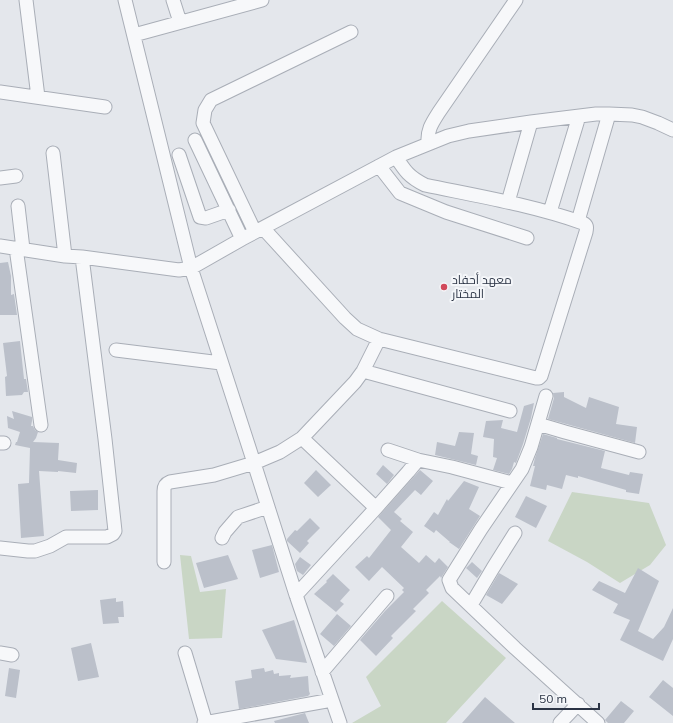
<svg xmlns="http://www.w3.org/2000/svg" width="673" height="723" viewBox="0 0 673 723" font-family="Mulish,Cairo,sans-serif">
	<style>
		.green { fill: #c9d6c5 }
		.building { fill: #bbc0ca }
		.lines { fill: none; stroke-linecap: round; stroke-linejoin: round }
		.minor-casing { stroke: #a9aeb7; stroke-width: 15 }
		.minor { stroke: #f7f8fa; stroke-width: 13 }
		.poi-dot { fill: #d1495b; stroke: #f4f6f9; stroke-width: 1.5 }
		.labels { text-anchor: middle; stroke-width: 4; stroke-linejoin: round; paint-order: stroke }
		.poi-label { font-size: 12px; fill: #2b3445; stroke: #f4f6f9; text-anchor: start }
	</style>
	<rect width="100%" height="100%" fill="#e4e7ec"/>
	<path class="green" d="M 572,492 L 649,503 L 666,545 L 650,565 L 620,583 L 587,562 L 548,541 Z
		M 180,555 L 191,556 L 200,592 L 226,589 L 222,638 L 189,639 Z
		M 442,601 L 506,658 L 446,723 L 352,723 L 381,706 L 366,677 Z"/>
	<path class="building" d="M 8,262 L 11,276 L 11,295 L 14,294 L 17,315 L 0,315 L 0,263 Z
		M 20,341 L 24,379 L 26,379 L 28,392 L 24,392 L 22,395 L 6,396 L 5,377 L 7,376 L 3,343 Z
		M 564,392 L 564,397 L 586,408 L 589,397 L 619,407 L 616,424 L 637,427 L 635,443 L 548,419 L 554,398 L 553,393 Z
		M 534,403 L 531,418 L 523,444 L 516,463 L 514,462 L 512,469 L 509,474 L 493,470 L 497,458 L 493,457 L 494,439 L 483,437 L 486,421 L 503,420 L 501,428 L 517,432 L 524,406 Z
		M 12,411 L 32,417 L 32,421 L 31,426 L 33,426 L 35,430 L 38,432 L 36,438 L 33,442 L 59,443 L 58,460 L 77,463 L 76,473 L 58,471 L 58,472 L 39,471 L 44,536 L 21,538 L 18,484 L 29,483 L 30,448 L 15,445 L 16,442 L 17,442 L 20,432 L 8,428 L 7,416 L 14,419 Z
		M 459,432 L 474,433 L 471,454 L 478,456 L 476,465 L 435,455 L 437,442 L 455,446 Z
		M 543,434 L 557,438 L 557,439 L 605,451 L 601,468 L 629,475 L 630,472 L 643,474 L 639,494 L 626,492 L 626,490 L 578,476 L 578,478 L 566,475 L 562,489 L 547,485 L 546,490 L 530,486 L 535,466 L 533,466 L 535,458 Z
		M 383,465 L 394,475 L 387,484 L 376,474 Z
		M 316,470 L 331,485 L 318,497 L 304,483 Z
		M 420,470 L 433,481 L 421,495 L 415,490 L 394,512 L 402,519 L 400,521 L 413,532 L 401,547 L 419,563 L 426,555 L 435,563 L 439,558 L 448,567 L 441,578 L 440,576 L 426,590 L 429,593 L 413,609 L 416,611 L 391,636 L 393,638 L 376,656 L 360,640 L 385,611 L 404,592 L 402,590 L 404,588 L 382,567 L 369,581 L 355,567 L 367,556 L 369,558 L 391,530 L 378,517 Z
		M 464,481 L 479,487 L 469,509 L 480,516 L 459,549 L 449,542 L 450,542 L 436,530 L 434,533 L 424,526 L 434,512 L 438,515 L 447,499 L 448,501 Z
		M 98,490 L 98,510 L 71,511 L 70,491 Z
		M 526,496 L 547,506 L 536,528 L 515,517 Z
		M 310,518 L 320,528 L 307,541 L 309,543 L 300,553 L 287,541 L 287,539 L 295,530 L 297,531 Z
		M 272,545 L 279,572 L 260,578 L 252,550 Z
		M 228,555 L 238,579 L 204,588 L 196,563 Z
		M 300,557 L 311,565 L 303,575 L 297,571 L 295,564 Z
		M 472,562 L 482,571 L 477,578 L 466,568 Z
		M 638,568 L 659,581 L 638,631 L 653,639 L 664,627 L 673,608 L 673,639 L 663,661 L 620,640 L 630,620 L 613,613 L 618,604 L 592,590 L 599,581 L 625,593 Z
		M 499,573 L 518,584 L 502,604 L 486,595 Z
		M 333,574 L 350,590 L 340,601 L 344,604 L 336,612 L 314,594 L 327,582 L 326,581 Z
		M 116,598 L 116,602 L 123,601 L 124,617 L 118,617 L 119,623 L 103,624 L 100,600 Z
		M 337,614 L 351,626 L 334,646 L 320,634 Z
		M 294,620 L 307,663 L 276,659 L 262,630 Z
		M 91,643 L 99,677 L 78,681 L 71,648 Z
		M 9,668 L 20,670 L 16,698 L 5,696 Z
		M 264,668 L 265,672 L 273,670 L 274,674 L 279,673 L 279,676 L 291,675 L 290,678 L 308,676 L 309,691 L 310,694 L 308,696 L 239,709 L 235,681 L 252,678 L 251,670 Z
		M 663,680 L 673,688 L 673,716 L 649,697 Z
		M 485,697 L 515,723 L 462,723 Z
		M 621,701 L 634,711 L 624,723 L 608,723 L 605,720 Z
		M 305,713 L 309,723 L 275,723 L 274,721 Z"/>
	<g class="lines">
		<g class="minor-casing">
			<path id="minor" d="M 26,0 L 38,97
				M 125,0 L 191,268 L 254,463 L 296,595 L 340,723
				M 173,0 L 180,22
				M 134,35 L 262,0
				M 0,92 L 105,107
				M 195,140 L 242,239
				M 428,143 C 427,130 432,123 439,112 L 516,0
				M 53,153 L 65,256
				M 179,155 L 200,217 L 206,218 L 229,210
				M 379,166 L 400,193 L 446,212 L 527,238
				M 0,178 L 16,176
				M 508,202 L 531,122
				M 18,206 L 23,249
				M 550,212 L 579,116
				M 578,221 L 609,114
				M 263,228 L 345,318 L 357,329 L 379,339 L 536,378 L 539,378 L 541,376 L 586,232 C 587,227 587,225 583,223 C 532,205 478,196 425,185 C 409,177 405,171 396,157
				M 255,232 L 203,123 L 205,110 L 211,100 L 351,32
				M 0,246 L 65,256 L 82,257 L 179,270 L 191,268 L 242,239 L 396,157 L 448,136 L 469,131 L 531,122 L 596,114 L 609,114 L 632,115 L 642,117 L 658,123 L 673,130
				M 16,248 L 41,425
				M 116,350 L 221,363
				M 363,371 L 510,411
				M 546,396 L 531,447 L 522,469 L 481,529 L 449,580 L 452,588 L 515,648 L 598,723
				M 538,424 L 565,432 L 639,452
				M 302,438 L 376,508
				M 0,443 L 4,443
				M 388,450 L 418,460
				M 222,538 L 225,532 L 238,517 L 268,507
				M 0,548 L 28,551 L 35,551 L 50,546 L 66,537 L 107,537 L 113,534 L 115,531 L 105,439 L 82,257
				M 164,562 L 164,491 C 164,486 165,484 170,482 L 214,475 L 254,463 L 280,452 L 302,438 L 355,382 L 363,371 L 379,339
				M 296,595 L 376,508 L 408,472 L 418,460 L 452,467 L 512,483
				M 471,605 L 493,568 L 515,533
				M 0,653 L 12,655
				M 185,653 L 206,723
				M 322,672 L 387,596
				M 204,723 L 332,700
				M 560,723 L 578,704"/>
		</g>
		<use href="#minor" class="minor"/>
	</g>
	<circle class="poi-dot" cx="444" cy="287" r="4"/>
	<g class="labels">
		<g class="poi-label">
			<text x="452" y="284">معهد أحفاد<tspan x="452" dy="14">المختار</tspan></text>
		</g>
	</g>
	<path d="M533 703v6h66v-6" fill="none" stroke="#2b3445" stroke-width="2"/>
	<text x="539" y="703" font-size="12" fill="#2b3445" stroke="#f4f6f9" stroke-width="3" paint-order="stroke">50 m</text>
</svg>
